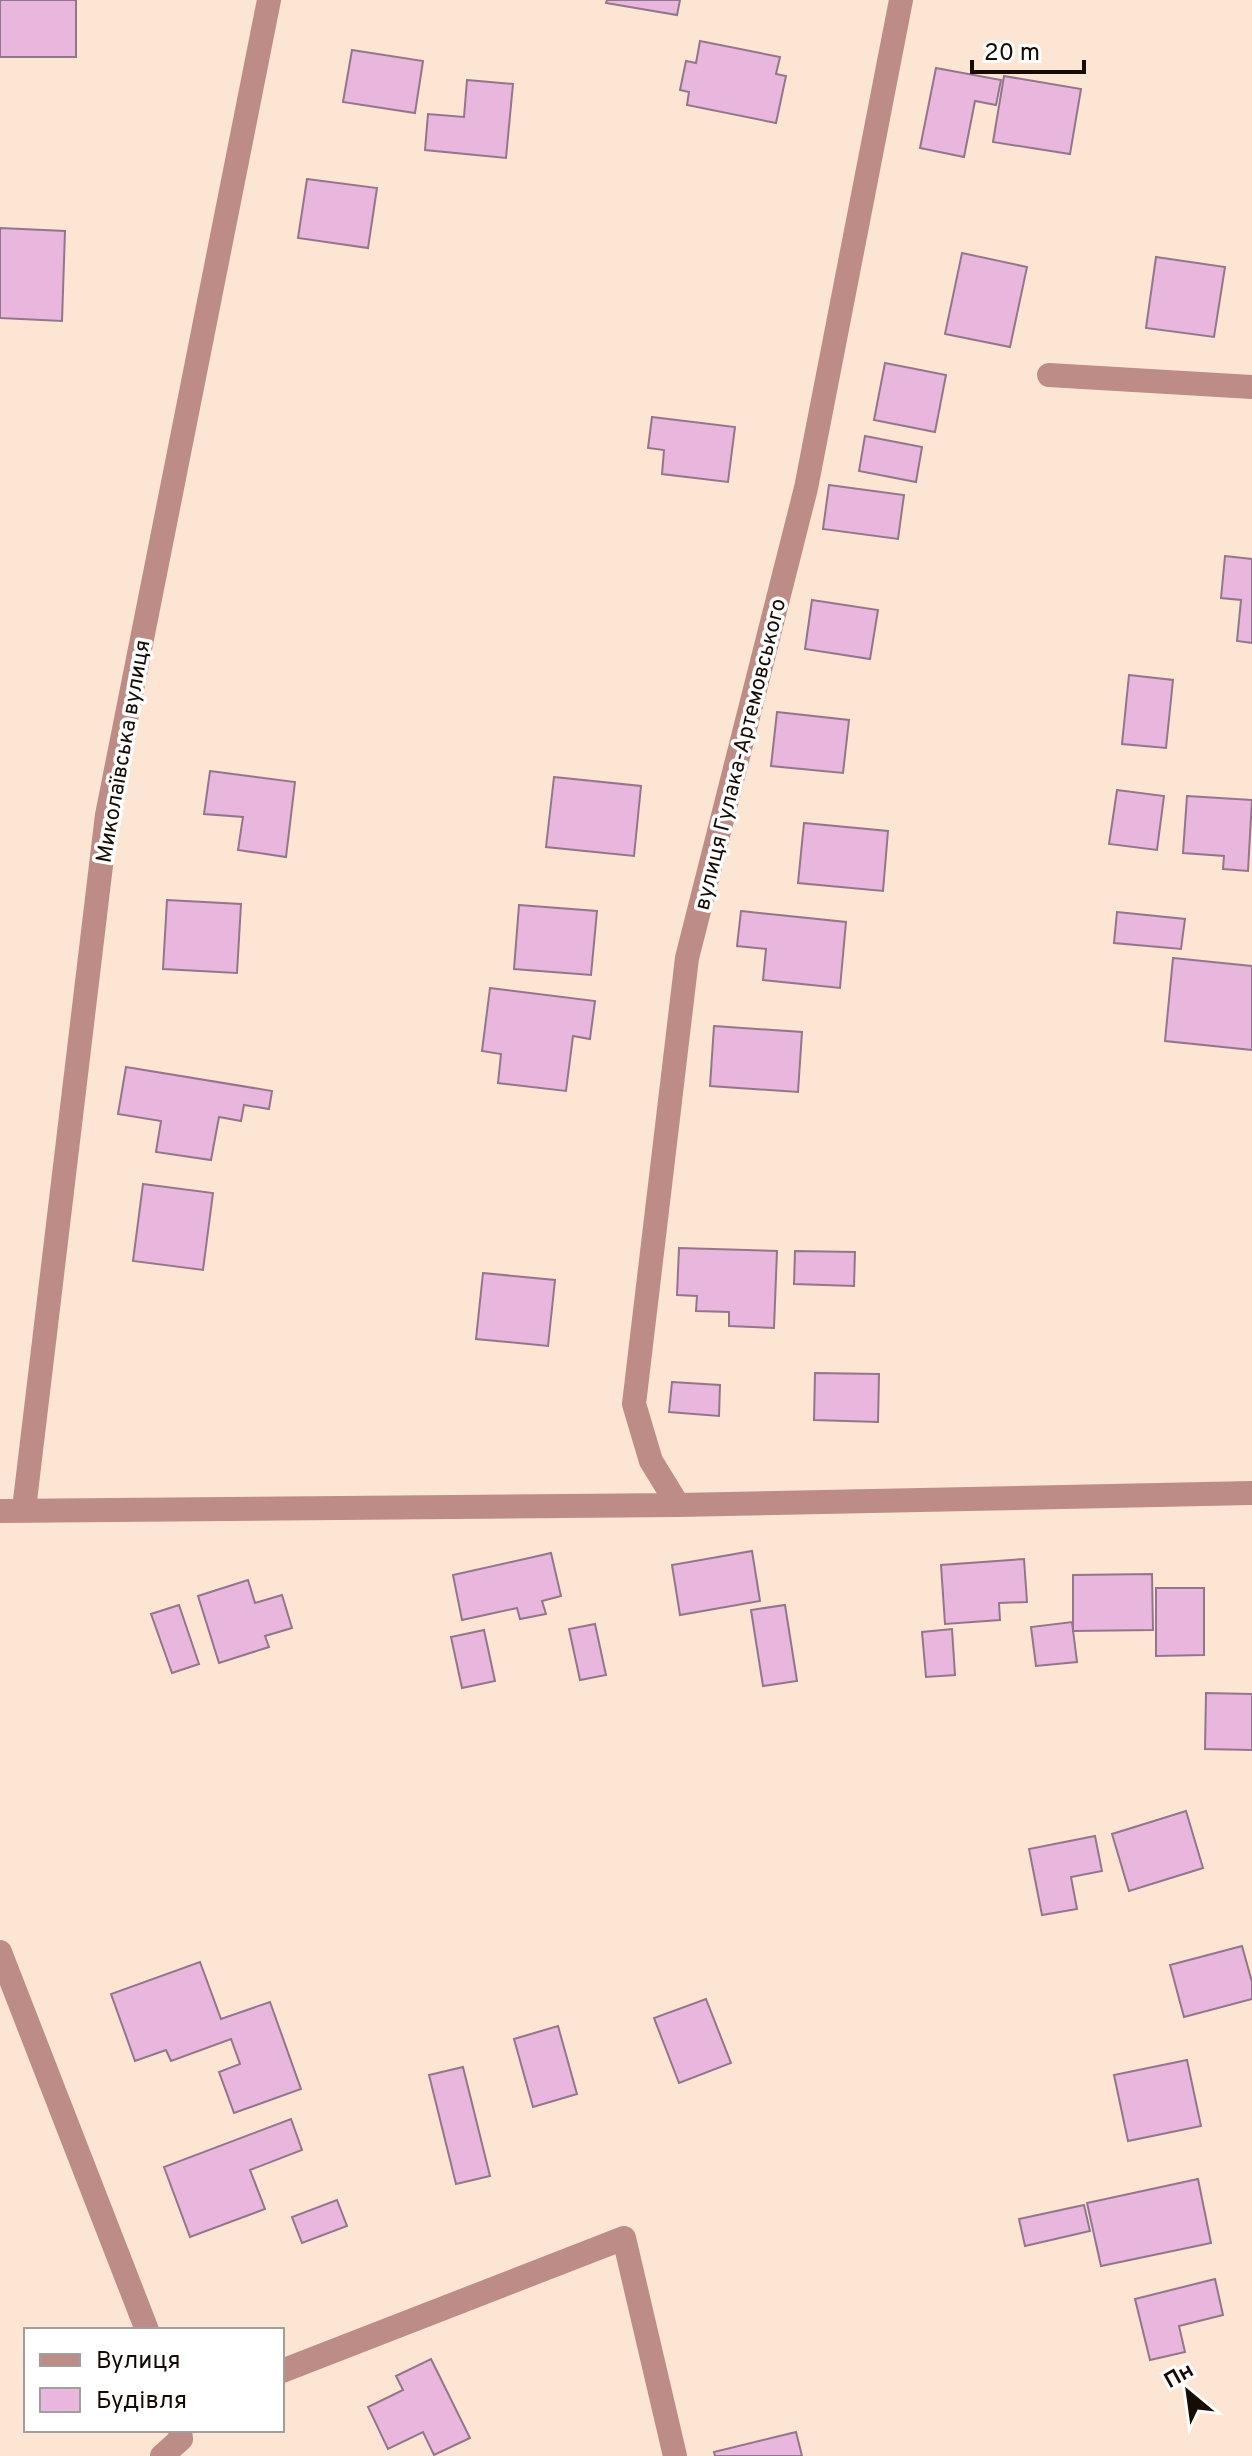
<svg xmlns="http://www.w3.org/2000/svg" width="1252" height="2456" viewBox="0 0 1252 2456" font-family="Overpass,sans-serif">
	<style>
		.building { fill: #e9b6dd; stroke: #92778c; stroke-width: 2 }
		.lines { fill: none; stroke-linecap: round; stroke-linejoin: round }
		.minor { stroke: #be8c86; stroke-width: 24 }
		.labels { text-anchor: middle; stroke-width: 7; stroke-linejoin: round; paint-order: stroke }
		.street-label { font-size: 22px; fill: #160c05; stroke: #fff }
	</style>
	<rect width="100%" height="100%" fill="#fce5d2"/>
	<path class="building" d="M 0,0 L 76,0 L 76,57 L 0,57 Z
		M 607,0 L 680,0 L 677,15 L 606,3 Z
		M 700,41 L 780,57 L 776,74 L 786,76 L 776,123 L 687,105 L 689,92 L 680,90 L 686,61 L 696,63 Z
		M 352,50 L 423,61 L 415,113 L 343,102 Z
		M 936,68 L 1001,80 L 996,105 L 975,101 L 964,157 L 920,148 Z
		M 1004,76 L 1081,89 L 1070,154 L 993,142 Z
		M 467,80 L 513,84 L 506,158 L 425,150 L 428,114 L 464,117 Z
		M 307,179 L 377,188 L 368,248 L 298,238 Z
		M 0,228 L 65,231 L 62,321 L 0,318 Z
		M 962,253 L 1027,267 L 1010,347 L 945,334 Z
		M 1156,257 L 1225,267 L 1214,337 L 1146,328 Z
		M 885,363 L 946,375 L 935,432 L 874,420 Z
		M 652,417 L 735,427 L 728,482 L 662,474 L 664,450 L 648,448 Z
		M 865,436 L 922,447 L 916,482 L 859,471 Z
		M 829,485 L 904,495 L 898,539 L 823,529 Z
		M 1225,556 L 1252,559 L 1252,643 L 1237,641 L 1241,600 L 1221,598 Z
		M 812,600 L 878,610 L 870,659 L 805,649 Z
		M 1129,675 L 1173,680 L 1166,748 L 1122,744 Z
		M 777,712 L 849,720 L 843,773 L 771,766 Z
		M 210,771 L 295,782 L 286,857 L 238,850 L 243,817 L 204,814 Z
		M 554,777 L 641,786 L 634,856 L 546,847 Z
		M 1117,790 L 1164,796 L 1157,850 L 1109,844 Z
		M 1187,796 L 1252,800 L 1248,871 L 1223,869 L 1224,856 L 1183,853 Z
		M 804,823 L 888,831 L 883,891 L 798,883 Z
		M 167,900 L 241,904 L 237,973 L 163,969 Z
		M 519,905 L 597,911 L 591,975 L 514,969 Z
		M 741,911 L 846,922 L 840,988 L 763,980 L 766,949 L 737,946 Z
		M 1117,912 L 1185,919 L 1181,949 L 1114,943 Z
		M 1173,958 L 1252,966 L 1252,1050 L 1165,1041 Z
		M 490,988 L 595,1001 L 590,1039 L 573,1036 L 566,1091 L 498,1083 L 501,1054 L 482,1051 Z
		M 714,1026 L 802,1032 L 798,1092 L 710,1086 Z
		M 126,1067 L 272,1091 L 269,1109 L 244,1105 L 241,1121 L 219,1117 L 211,1160 L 156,1152 L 161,1121 L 118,1114 Z
		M 143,1184 L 213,1193 L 203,1270 L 133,1261 Z
		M 679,1248 L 777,1251 L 774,1328 L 729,1326 L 729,1312 L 696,1311 L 697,1296 L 677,1295 Z
		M 795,1251 L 855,1252 L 854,1286 L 794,1284 Z
		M 483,1273 L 555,1280 L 548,1346 L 476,1339 Z
		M 815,1373 L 879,1374 L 878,1422 L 814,1420 Z
		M 672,1382 L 720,1385 L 719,1416 L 669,1412 Z
		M 752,1551 L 760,1601 L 680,1615 L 672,1565 Z
		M 551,1553 L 561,1596 L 542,1601 L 546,1614 L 520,1619 L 517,1608 L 462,1620 L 453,1575 Z
		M 1024,1559 L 1027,1602 L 999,1603 L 1000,1620 L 945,1624 L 941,1565 Z
		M 1152,1574 L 1153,1630 L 1073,1631 L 1073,1575 Z
		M 248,1580 L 255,1603 L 282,1595 L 292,1628 L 265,1636 L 269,1647 L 219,1663 L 198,1596 Z
		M 1156,1588 L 1204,1588 L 1204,1655 L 1156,1656 Z
		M 179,1605 L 199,1664 L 172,1673 L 151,1614 Z
		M 785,1605 L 797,1681 L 763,1686 L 751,1610 Z
		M 1072,1622 L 1077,1662 L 1036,1666 L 1031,1627 Z
		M 595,1624 L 606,1675 L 580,1680 L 569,1629 Z
		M 952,1629 L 955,1675 L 926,1677 L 922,1632 Z
		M 484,1630 L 495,1681 L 462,1688 L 451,1637 Z
		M 1206,1693 L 1252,1694 L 1252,1750 L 1205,1749 Z
		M 1186,1811 L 1203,1868 L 1129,1891 L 1112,1834 Z
		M 1095,1836 L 1102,1871 L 1071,1877 L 1077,1909 L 1042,1915 L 1029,1849 Z
		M 1242,1946 L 1252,1982 L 1252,1999 L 1184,2017 L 1170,1965 Z
		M 200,1962 L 221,2019 L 270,2002 L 301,2089 L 234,2113 L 219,2072 L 240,2064 L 231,2039 L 171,2061 L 166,2050 L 135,2061 L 111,1994 Z
		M 706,1999 L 731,2063 L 679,2083 L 654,2018 Z
		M 558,2026 L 577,2094 L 533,2107 L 514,2039 Z
		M 1187,2060 L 1201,2126 L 1128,2141 L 1114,2075 Z
		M 463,2067 L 490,2176 L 456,2184 L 429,2075 Z
		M 291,2119 L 302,2150 L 250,2170 L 265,2209 L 190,2237 L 164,2167 Z
		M 1198,2179 L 1211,2243 L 1101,2266 L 1087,2203 Z
		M 337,2200 L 347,2226 L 302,2243 L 292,2217 Z
		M 1084,2205 L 1090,2231 L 1025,2246 L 1019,2219 Z
		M 1215,2279 L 1223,2315 L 1179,2326 L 1185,2352 L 1150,2360 L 1135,2299 Z
		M 431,2359 L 470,2438 L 434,2455 L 423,2432 L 388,2449 L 368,2407 L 403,2390 L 396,2376 Z
		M 796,2432 L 802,2456 L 715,2456 L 714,2452 Z"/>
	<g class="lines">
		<path class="minor" d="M 1049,375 L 1252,387
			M 678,1505 L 651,1461 L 634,1404 L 687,958 L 806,488 L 901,0
			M 24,1509 L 107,815 L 269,0
			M 0,1511 L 678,1505 L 1252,1493
			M 0,1952 L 147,2330
			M 282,2371 L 624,2238 L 675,2456
			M 162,2456 L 181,2439 L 180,2430"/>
	</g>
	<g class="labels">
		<g class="street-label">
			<text transform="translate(122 751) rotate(-80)" y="8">Миколаївська вулиця</text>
			<text transform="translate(739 754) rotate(-76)" y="8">вулиця Гулака-Артемовського</text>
		</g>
	</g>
	<rect x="24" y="2328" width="260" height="104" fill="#ffffff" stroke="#a29e9b" stroke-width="2"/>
	<rect x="40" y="2354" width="40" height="12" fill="#be8c86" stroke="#a29e9b" stroke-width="2"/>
	<text x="96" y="2368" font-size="24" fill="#160c05">Вулиця</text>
	<rect x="40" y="2388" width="40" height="24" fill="#e9b6dd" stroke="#a29e9b" stroke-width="2"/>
	<text x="96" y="2408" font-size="24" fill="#160c05">Будівля</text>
	<g transform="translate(1188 2392) rotate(331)" stroke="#ffffff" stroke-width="6" paint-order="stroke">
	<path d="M0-6L14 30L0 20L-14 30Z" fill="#160c05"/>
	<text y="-12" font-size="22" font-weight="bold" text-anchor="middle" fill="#160c05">Пн</text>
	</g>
	<path d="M972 60v12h112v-12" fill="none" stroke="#160c05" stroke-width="4"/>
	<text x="984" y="60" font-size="24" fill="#160c05" stroke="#ffffff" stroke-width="6" paint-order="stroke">20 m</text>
</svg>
